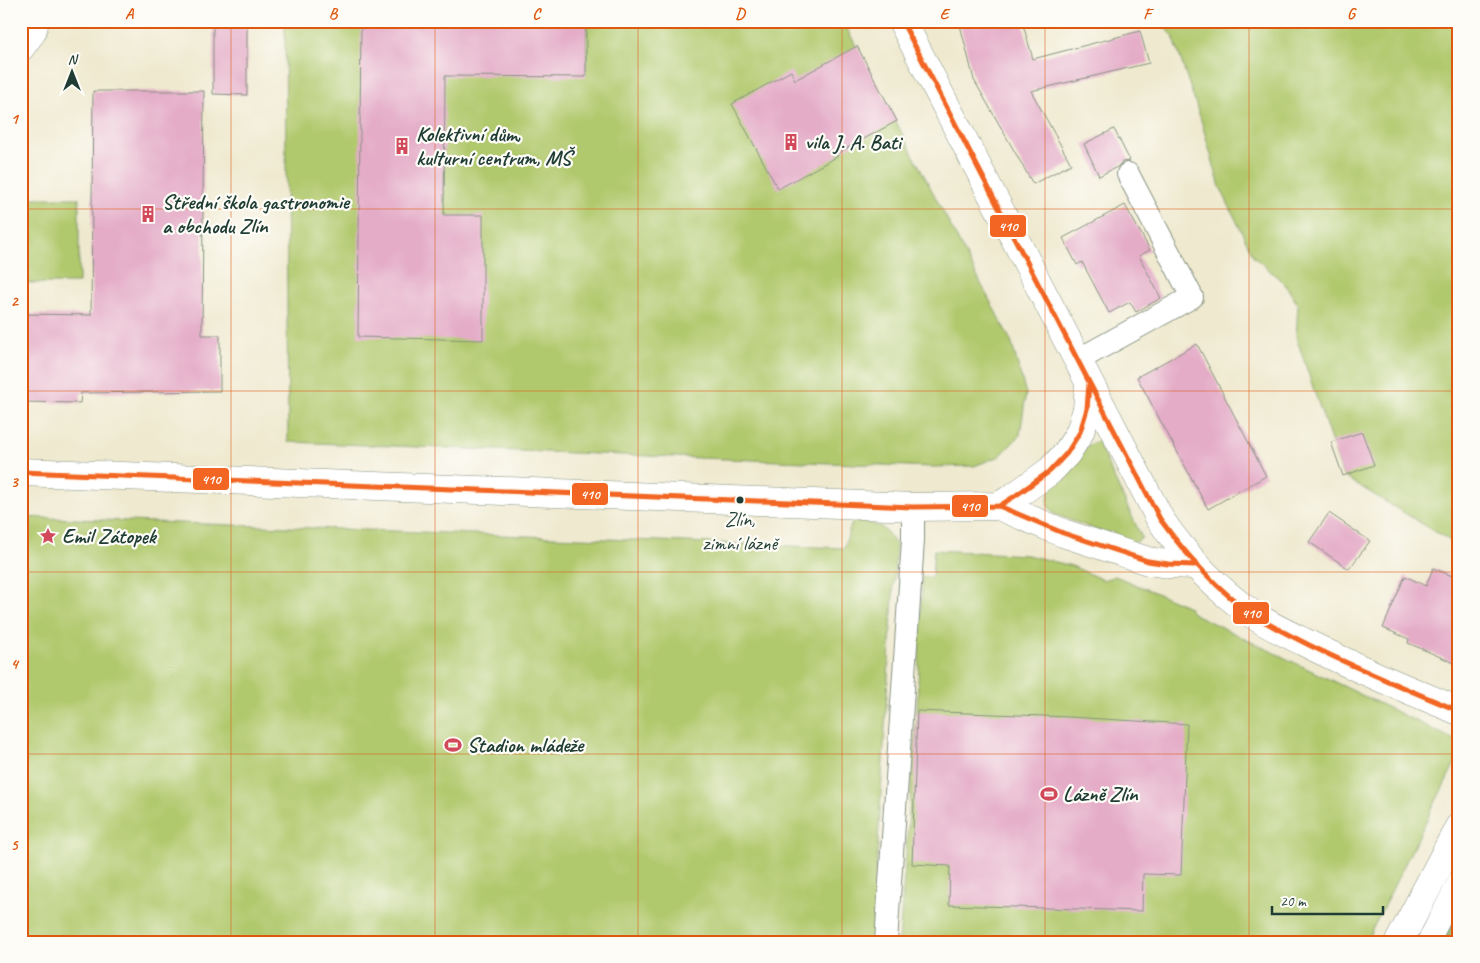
<svg xmlns="http://www.w3.org/2000/svg" width="1480" height="963" viewBox="0 0 1480 963" font-family="Caveat,sans-serif">
	<style>
		.green { fill: #b1c96d; stroke: #688350 }
		.forest { fill: #8cad60; stroke: #56754a }
		.building { fill: #e4acc7 }
		.lines { fill: none; stroke-linecap: round; stroke-linejoin: round }
		.lane-casing { stroke: #879382; stroke-width: 24 }
		.street-casing { stroke: #879382; stroke-width: 29 }
		.secondary-casing { stroke: #879382; stroke-width: 29 }
		.lane { stroke: #fff; stroke-width: 22 }
		.street { stroke: #fff; stroke-width: 28 }
		.secondary { stroke: #fff; stroke-width: 28 }
		.bus-1-casing { stroke: #fdfcf7; stroke-width: 9 }
		.bus-1 { stroke: #f26522; stroke-width: 5 }
		.grid { fill: none; stroke: #de580e; stroke-width: 1; stroke-opacity: 0.55 }
		.bus-dot { fill: #1f3d34; stroke: #fdfcf7; stroke-width: 2 }
		.labels { text-anchor: middle; stroke-width: 4.5; stroke-linejoin: round; paint-order: stroke }
		.bus-label { font-size: 20px; fill: #1f3d34; stroke: #fdfcf7 }
		.poi-label { font-size: 21px; font-weight: bold; fill: #1f3d34; stroke: #fdfcf7; text-anchor: start }
		.line-badge { stroke: #fdfcf7; stroke-width: 2 }
		.badge-label { font-size: 14px; text-anchor: middle; font-weight: bold; fill: #fff }
		.neatline { fill: none; stroke: #de580e; stroke-width: 2 }
		.grid-label { font-size: 16px; text-anchor: middle; font-weight: bold; fill: #de580e }
	</style>
	<rect width="100%" height="100%" fill="#fdfcf7"/>
	<filter id="ink" filterUnits="userSpaceOnUse"><feTurbulence type="fractalNoise" baseFrequency=".02" numOctaves="2"/><feDisplacementMap in="SourceGraphic" scale="10" xChannelSelector="R" yChannelSelector="G"/><feConvolveMatrix kernelMatrix="1 2 1 2 8 2 1 2 1" color-interpolation-filters="sRGB"/></filter>
	<filter id="wash" filterUnits="userSpaceOnUse"><feTurbulence type="fractalNoise" baseFrequency=".0096" numOctaves="4" result="noise"/><feDisplacementMap in="SourceGraphic" scale="20" xChannelSelector="R" yChannelSelector="G"/><feGaussianBlur stdDeviation="1.12" result="paint"/><feColorMatrix in="noise" values="0 0 0 0 0 0 0 0 0 0 0 0 0 0 0 0 0 1.4 0 .05"/><feComposite in="paint" operator="in"/></filter>
	<g filter="url(#wash)">
		<rect width="100%" height="100%" fill="#efe9cf"/>
		<path class="green" d="M 285,21 L 501,21 L 586,76 L 587,21 L 843,21 L 1011,341 L 1026,394 L 1020,435 L 1000,456 L 974,466 L 933,467 L 288,442 Z
			M 1159,21 L 1459,21 L 1459,546 L 1343,476 L 1296,337 L 1298,305 L 1285,284 L 1254,257 L 1220,187 L 1201,120 L 1173,36 Z
			M 21,198 L 79,198 L 79,283 L 21,283 Z
			M 1097,441 L 1142,538 L 1133,544 L 1054,514 L 1047,504 L 1050,489 L 1087,446 Z
			M 21,517 L 844,548 L 852,522 C 875,523 883,523 896,545 L 872,942 L 21,942 Z
			M 934,550 L 1027,555 L 1072,566 L 1103,580 L 1115,576 L 1178,602 L 1188,607 L 1192,613 L 1459,742 L 1459,755 L 1366,942 L 899,942 L 917,711 L 922,577 L 932,577 Z"/>
		<path class="forest" d="M 1459,881 L 1459,942 L 1428,942 Z"/>
		<g id="blocks">
			<path class="building" d="M 213,21 L 247,21 L 247,95 L 213,94 Z
				M 361,21 L 586,21 L 586,77 L 445,76 L 444,215 L 483,215 L 483,340 L 358,337 Z
				M 959,21 L 1022,21 L 1033,59 L 1140,31 L 1149,63 L 1031,91 L 1071,164 L 1033,184 L 974,80 Z
				M 857,46 L 897,121 L 836,154 L 838,156 L 778,189 L 732,104 L 791,71 L 795,80 Z
				M 93,91 L 204,91 L 202,335 L 220,335 L 220,391 L 81,393 L 80,403 L 21,402 L 21,314 L 91,315 Z
				M 1114,129 L 1130,161 L 1122,162 L 1117,167 L 1099,176 L 1084,144 Z
				M 1125,205 L 1150,250 L 1139,256 L 1161,298 L 1136,312 L 1130,302 L 1109,313 L 1082,262 L 1077,265 L 1063,238 Z
				M 1197,344 L 1266,476 L 1208,509 L 1137,377 Z
				M 1362,432 L 1374,465 L 1343,476 L 1331,442 Z
				M 1329,513 L 1370,541 L 1349,569 L 1309,542 Z
				M 1433,568 L 1459,579 L 1459,665 L 1408,643 L 1409,639 L 1383,628 L 1405,576 L 1426,586 Z
				M 917,711 L 1069,717 L 1187,724 L 1181,875 L 1143,874 L 1142,911 L 949,905 L 950,866 L 912,864 Z"/>
		</g>
	</g>
	<g filter="url(#ink)">
		<use href="#blocks" fill-opacity="0" stroke="#879382" stroke-width="1"/>
		<g class="lines">
			<g class="lane-casing">
				<path id="lane" d="M 1078,360 L 1192,297 L 1128,174
					M 886,942 L 913,540 L 913,507
					M 1428,942 L 1459,881"/>
			</g>
			<g class="street-casing">
				<path id="street" d="M 21,47 L 32,32 L 35,21
					M 21,472 L 913,507 L 999,506 L 1015,496 L 1050,471 L 1067,453 L 1080,432 L 1087,409 L 1089,384
					M 999,506 L 1063,533 L 1148,561 L 1168,564 L 1195,565
					M 1399,942 L 1459,827"/>
			</g>
			<g class="secondary-casing">
				<path id="secondary" d="M 902,21 L 1160,519 C 1185,556 1215,588 1252,614 C 1268,625 1285,633 1302,641 C 1353,667 1406,689 1459,711"/>
			</g>
			<use href="#lane" class="lane"/>
			<use href="#street" class="street"/>
			<use href="#secondary" class="secondary"/>
			<g class="bus-1-casing">
				<path id="bus-1" d="M 902,21 L 1160,519 C 1186,555 1215,588 1252,614 C 1270,626 1290,635 1309,645 C 1358,669 1408,690 1459,711
					M 21,472 L 913,507 L 999,506 L 1015,496 L 1050,471 L 1067,453 L 1080,432 L 1087,409 L 1089,384
					M 999,506 L 1063,533 L 1148,561 L 1168,564 L 1195,565"/>
			</g>
			<use href="#bus-1" class="bus-1"/>
		</g>
	</g>
	<path class="grid" d="M 231,21 L 231,942M 435,21 L 435,942M 638,21 L 638,942M 842,21 L 842,942M 1045,21 L 1045,942M 1249,21 L 1249,942M 21,209 L 1459,209M 21,391 L 1459,391M 21,572 L 1459,572M 21,754 L 1459,754"/>
	<defs>
		<g id="building-bare" transform="scale(1.35)"><path d="M-4-6H4V6H1V3H-1V6H-4ZM-2.5-4.3h1.7v1.8h-1.7ZM.8-4.3h1.7v1.8H.8ZM-2.5-1h1.7V.8h-1.7ZM.8-1h1.7V.8H.8Z" fill="#d1495b" stroke="#fdfcf7" stroke-width="2.5" paint-order="stroke"/></g>
		<g id="sight-bare" transform="scale(1.35)"><path d="M0-6L1.8-2.2L6-1.7L2.9 1.2L3.7 5.4L0 3.3L-3.7 5.4L-2.9 1.2L-6-1.7L-1.8-2.2Z" fill="#d1495b" stroke="#fdfcf7" stroke-width="2.5" paint-order="stroke"/></g>
		<g id="stadium-bare" transform="scale(1.35)"><path d="M0-5a6.5 5 0 1 0 0 10a6.5 5 0 1 0 0-10ZM-3.5-1.8h7v3.6h-7Z" fill="#d1495b" stroke="#fdfcf7" stroke-width="2.5" paint-order="stroke"/></g>
	</defs>
	<g fill-rule="evenodd">
		<use href="#building-bare" x="791" y="142"/>
		<use href="#building-bare" x="402" y="146"/>
		<use href="#building-bare" x="148" y="214"/>
		<use href="#sight-bare" x="48" y="536"/>
		<use href="#stadium-bare" x="453" y="745"/>
		<use href="#stadium-bare" x="1049" y="794"/>
	</g>
	<circle class="bus-dot" cx="740" cy="500" r="4.5"/>
	<g class="labels">
		<g class="bus-label">
			<text x="740" y="526">Zlín,<tspan x="740" dy="24">zimní lázně</tspan></text>
		</g>
		<g class="poi-label">
			<text x="416" y="141">Kolektivní dům,<tspan x="416" dy="24">kulturní centrum, MŠ</tspan></text>
			<text x="805" y="149">vila J. A. Bati</text>
			<text x="162" y="209">Střední škola gastronomie<tspan x="162" dy="24">a obchodu Zlín</tspan></text>
			<text x="62" y="543">Emil Zátopek</text>
			<text x="467" y="752">Stadion mládeže</text>
			<text x="1063" y="801">Lázně Zlín</text>
		</g>
	</g>
	<g class="line-badge">
		<rect x="989" y="214" width="38" height="24" rx="5" fill="#f26522"/>
		<rect x="192" y="467" width="38" height="24" rx="5" fill="#f26522"/>
		<rect x="571" y="482" width="38" height="24" rx="5" fill="#f26522"/>
		<rect x="951" y="494" width="38" height="24" rx="5" fill="#f26522"/>
		<rect x="1232" y="601" width="38" height="24" rx="5" fill="#f26522"/>
	</g>
	<g class="badge-label">
		<text x="1008" y="231">410</text>
		<text x="211" y="484">410</text>
		<text x="590" y="499">410</text>
		<text x="970" y="511">410</text>
		<text x="1251" y="618">410</text>
	</g>
	<rect width="1480" height="963" fill="none" stroke="#fdfcf7" stroke-width="55"/>
	<g transform="translate(72 72)" stroke="#fdfcf7" stroke-width="4" paint-order="stroke">
	<path d="M0-4L9 19L0 12L-9 19Z" fill="#1f3d34"/>
	<text y="-8" font-size="14" font-weight="bold" text-anchor="middle" fill="#1f3d34">N</text>
	</g>
	<path d="M1272 906v8h111v-8" fill="none" stroke="#1f3d34" stroke-width="2.5"/>
	<text x="1280" y="906" font-size="15" fill="#1f3d34" stroke="#fdfcf7" stroke-width="4" paint-order="stroke">20 m</text>
	<rect x="28" y="28" width="1424" height="908" class="neatline"/>
	<g class="grid-label">
		<text x="129" y="19">A</text>
		<text x="333" y="19">B</text>
		<text x="536" y="19">C</text>
		<text x="740" y="19">D</text>
		<text x="944" y="19">E</text>
		<text x="1147" y="19">F</text>
		<text x="1351" y="19">G</text>
		<text x="14" y="124">1</text>
		<text x="14" y="306">2</text>
		<text x="14" y="487">3</text>
		<text x="14" y="669">4</text>
		<text x="14" y="850">5</text>
	</g>
</svg>
